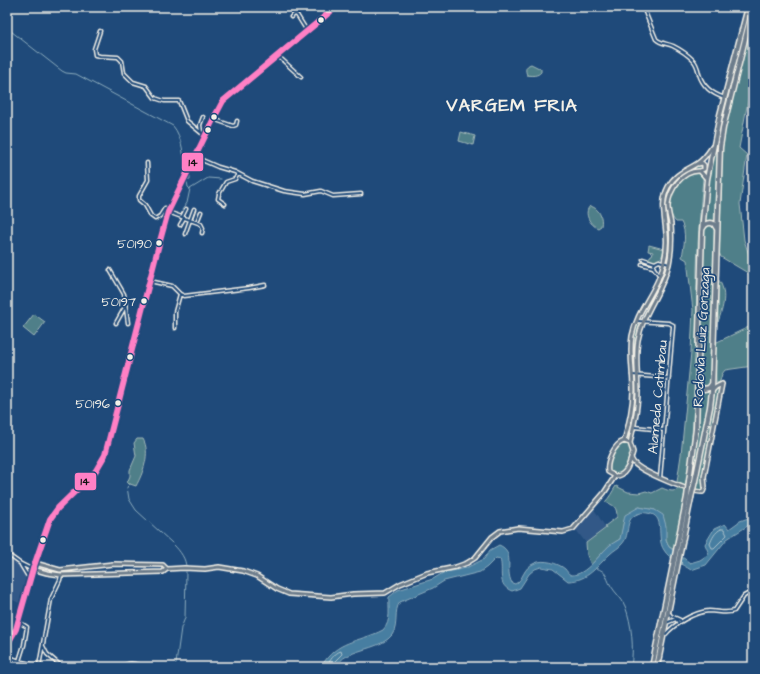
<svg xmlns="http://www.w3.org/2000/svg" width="760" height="674" viewBox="0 0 760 674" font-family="'Architects Daughter',sans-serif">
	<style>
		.built { fill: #315887 }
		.green { fill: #507f89; stroke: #a2b8b8 }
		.water { fill: #467ea1; stroke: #8cacbd }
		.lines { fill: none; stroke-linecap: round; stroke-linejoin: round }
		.shore { stroke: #aec3cc; stroke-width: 1 }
		.stream { stroke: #8cacbd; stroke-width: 1 }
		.minor-casing { stroke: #f4f1e8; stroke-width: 5 }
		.major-casing { stroke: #f4f1e8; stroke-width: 6 }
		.highway-casing { stroke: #f4f1e8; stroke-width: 7 }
		.minor { stroke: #1f4a7a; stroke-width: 2 }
		.major { stroke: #6d7d8c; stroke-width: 3 }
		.highway { stroke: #6d7d8c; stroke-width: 4 }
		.highway-bridge-casing { stroke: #f4f1e8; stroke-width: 7; stroke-linecap: butt }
		.highway-bridge { stroke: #6d7d8c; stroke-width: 4 }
		.bus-1-casing { stroke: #1f4a7a; stroke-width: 9 }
		.bus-1 { stroke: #ff80c5; stroke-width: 6 }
		.bus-dot { fill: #f4f1e8; stroke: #1f4a7a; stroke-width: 1.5 }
		.labels { text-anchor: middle; stroke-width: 3.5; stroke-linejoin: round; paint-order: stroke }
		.bus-label { font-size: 13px; fill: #f4f1e8; stroke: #1f4a7a; text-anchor: end }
		.street-label { font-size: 14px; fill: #f4f1e8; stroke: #1f4a7a }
		.district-label { font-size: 18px; font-weight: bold; letter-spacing: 1px; fill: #f4f1e8; stroke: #1f4a7a }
		.line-badge { stroke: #1f4a7a; stroke-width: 1.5 }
		.pale-badge-label { font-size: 11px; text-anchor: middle; font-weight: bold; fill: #111 }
	</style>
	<rect width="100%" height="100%" fill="#1f4a7a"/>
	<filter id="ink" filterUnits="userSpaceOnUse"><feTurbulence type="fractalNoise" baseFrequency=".025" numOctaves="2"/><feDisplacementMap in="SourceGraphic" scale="8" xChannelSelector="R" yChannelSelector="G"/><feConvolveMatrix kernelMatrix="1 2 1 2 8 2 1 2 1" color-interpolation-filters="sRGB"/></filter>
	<g filter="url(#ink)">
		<path class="built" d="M 594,509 L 606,528 L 586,543 L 576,530 Z
			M 7,557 L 18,564 L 22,568 L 27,577 L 27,587 L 21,604 L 7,597 Z"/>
		<path class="green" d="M 751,26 L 753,27 L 753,75 L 739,148 L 747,155 L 740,204 L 744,240 L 753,267 L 753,276 L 721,257 L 719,252 L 723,137 L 747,33 Z
			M 531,64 L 541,69 L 541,72 C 538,76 532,76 527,75 C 525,70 525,66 531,64 Z
			M 719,126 L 714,222 L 709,220 L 704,223 L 705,198 Z
			M 461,132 L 475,136 L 473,145 L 459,141 Z
			M 699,164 L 701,166 L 699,170 C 697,170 695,169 693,170 C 689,170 685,174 682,176 C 660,192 669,219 670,241 L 667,241 C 665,220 658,191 677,176 C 683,171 692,168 699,164 Z
			M 697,173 L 701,175 L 703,178 C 700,208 698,238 697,268 C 696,341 697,414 686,486 L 677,482 L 681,455 L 691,352 L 693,310 L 687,260 L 682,257 C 684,245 687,233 681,222 L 676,222 C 661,207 676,175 697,173 Z
			M 590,206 C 599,208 603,217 601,226 L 598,228 C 590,225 583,213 590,206 Z
			M 708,224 L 713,226 L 714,230 L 715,343 L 753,325 L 753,366 L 725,370 L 722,374 L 720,381 L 718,383 L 716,382 L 715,348 L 710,386 L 703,388 L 697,380 L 703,230 Z
			M 649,245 L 664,249 C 663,258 657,264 648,259 L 649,257 L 650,257 L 651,255 L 652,255 L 653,252 L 648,251 Z
			M 665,263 L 667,264 L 663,278 L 652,301 L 651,300 L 657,289 Z
			M 718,279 C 728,292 723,308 718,322 Z
			M 34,314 L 45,322 L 34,337 L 23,328 Z
			M 637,324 L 640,325 L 635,345 L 636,372 L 633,371 C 631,355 632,340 637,324 Z
			M 634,377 L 637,377 L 636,409 L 629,442 L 625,441 C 632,419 633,399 634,377 Z
			M 719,387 L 720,388 L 703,482 L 703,490 L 701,492 L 694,490 L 714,392 L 717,388 Z
			M 711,388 L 709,407 L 694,484 L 689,484 L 696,447 L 699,389 L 706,391 Z
			M 137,439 L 143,439 C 151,453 143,473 136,486 L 127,483 L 130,476 L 130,470 L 136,456 L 134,443 Z
			M 622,442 L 630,444 C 633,455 628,469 618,476 L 610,473 C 606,463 615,449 622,442 Z
			M 616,486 L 628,492 L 639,493 L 646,491 L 652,493 L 662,488 C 667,490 673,493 678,489 L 686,490 L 675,550 L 669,547 L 655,510 L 639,507 L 624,520 L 621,538 L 606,549 L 591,565 L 587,555 L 586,543 L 606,528 L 605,526 L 617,517 C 617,507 614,505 605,502 C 610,497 612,492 616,486 Z"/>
		<path class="water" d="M 639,507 L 655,510 L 663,515 L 666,526 L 666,540 L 669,547 L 690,563 L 700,560 L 709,554 L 705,544 L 714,529 L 725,524 L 729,529 L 740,521 L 751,517 L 753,508 L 753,528 L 749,525 L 727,539 L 706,565 L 691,570 C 682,564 669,559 664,550 C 655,537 667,515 647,513 C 646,513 641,512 641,513 C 622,517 632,534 622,544 C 619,548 614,550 610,554 C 597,566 588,581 568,581 L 553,569 L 541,567 L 535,569 L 529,574 L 520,588 L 512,591 C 496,585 504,571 500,559 L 496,558 L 487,567 L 480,572 L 444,581 L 433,588 L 400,602 C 393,611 399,625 392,635 C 383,647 359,649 347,656 C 342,658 339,663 335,667 L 321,667 C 337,639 358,643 383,630 C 392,621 388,608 389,597 L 398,590 L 433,579 L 443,573 L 466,568 L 484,559 L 490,550 L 499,545 C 516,552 504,569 512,583 L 515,584 C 524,580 522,568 535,563 C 543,559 558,563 565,569 C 567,571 568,574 571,575 C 586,576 600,553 610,545 C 613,543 617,541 620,539 L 625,515 Z"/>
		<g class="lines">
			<path class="shore" d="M 721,529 L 724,529 L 727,535 L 714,548 L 712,548 L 710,544 C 712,538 715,532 721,529 Z
				M 326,667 C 330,661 334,653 341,651 L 342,654 L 333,663 L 333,667"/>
			<path class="stream" d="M 7,28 L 62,71 L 66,73 L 76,74 L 173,126 C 182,136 185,159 184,172
				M 190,176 L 190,180 L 187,181 L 188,187 L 190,189 L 208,178 L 221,179
				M 182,210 L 187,203 L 190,189
				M 130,484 L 127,487 L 129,499 L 136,510 L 172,543
				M 174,545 C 180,551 186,559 186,567
				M 596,568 C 608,572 605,576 611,586 C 615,593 622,598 625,606 C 632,624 634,648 631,667
				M 176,664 L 181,628 L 185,618 L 186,572"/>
			<g class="minor-casing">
				<path id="minor" d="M 326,7 L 330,12
					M 643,7 L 656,39 C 661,44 666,43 673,46 C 679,49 688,55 693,60 C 697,64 698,69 699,74 C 703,87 712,94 725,98
					M 291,17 L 295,14 L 297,15 L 307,31
					M 100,31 L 94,49 L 95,55 L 100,56 L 118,57 L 122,61 L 124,73 L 133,82 L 146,86 L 155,98 L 164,101 L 179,101 L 187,121 L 205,136
					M 278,56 L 301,77
					M 213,119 L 233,126 L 236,125 L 237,121
					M 201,132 L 200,125 L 203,117
					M 195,157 L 218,167 L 235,172 L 252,181 L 284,191 L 305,194 L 321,191 L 333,196 L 361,194
					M 147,163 L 148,180 L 139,196 L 139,200 L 145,205 L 151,216 L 155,219 L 160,216 L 165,208 L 170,208
					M 225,204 L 218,199 L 219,194 L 226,182 L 235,179 L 238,174
					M 168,212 L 201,224 L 203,228 L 202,233
					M 182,217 L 186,209
					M 197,222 L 201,212
					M 180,225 L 184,218
					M 185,234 L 194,209
					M 643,259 L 655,263
					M 642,264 L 653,267
					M 110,270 L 124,294 L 128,323
					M 660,276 L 653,267 L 655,263 L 659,261 L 669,264
					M 150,281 L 172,286 L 180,294 L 184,296 L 249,288 L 265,285
					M 637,321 L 669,323 L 673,325 L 673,327 L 660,478
					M 116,323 L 125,307
					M 175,328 L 175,312 L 180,294
					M 632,375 L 669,378
					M 634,427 L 664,430
					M 7,554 L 21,564 L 33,570
					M 21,565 L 27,575
					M 669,613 L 671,616 L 680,620
					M 18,622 L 24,625 L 27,627 L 24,645 L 19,661
					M 666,623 L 676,619 L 678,622
					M 665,635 C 674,624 694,612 709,611 C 717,611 726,614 734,611 L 744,596 L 753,591
					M 43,646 L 47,654 L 62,667
					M 7,656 L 22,662 L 42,667
					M 39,666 L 51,599 L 60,580 L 61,575
					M 12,667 L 16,660
					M 75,667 L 76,667
					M 123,667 C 129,661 137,665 145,667"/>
			</g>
			<g class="major-casing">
				<path id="major" d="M 698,164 L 702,163 L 704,165 L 704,169 L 700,171
					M 713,390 L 716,387 L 722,384
					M 624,441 C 629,424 633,408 633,390 C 633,372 629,354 632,336 C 637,309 659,289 664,261 C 666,253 667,243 666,234 C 665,218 660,202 668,187 C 676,172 686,171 698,163 C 704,159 708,153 712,147
					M 624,441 L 630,443 L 633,452 C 630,461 627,477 615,476 L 608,472 C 606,462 614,444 624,441 Z
					M 630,443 C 634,426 638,409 638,392 C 638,375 635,357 638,340 C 643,312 663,291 669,264 C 672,251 672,237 671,224 C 670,218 668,212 668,206 C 669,190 682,170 700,171 L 707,179
					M 631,458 C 632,460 633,462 634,463 C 642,472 692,493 703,492 L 705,487 L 704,477 L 722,384
					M 35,563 L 60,570 L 113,564 L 163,565 L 167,569
					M 33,569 L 47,573 L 61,575 L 163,572 L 167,569 L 184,568 L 205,569 L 219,567 L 243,571 L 257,576 L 277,589 L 289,594 L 331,597 L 353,594 L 385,593 L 400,584 L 427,573 L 456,567 L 467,563 L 475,558 L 492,537 L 500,531 L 518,528 L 563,532 L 573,529 L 604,493 L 615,476
					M 7,645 L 16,629 L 33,569 L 50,519 L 58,508 L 95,472 L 105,455 L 158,248 L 168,212 L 215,116 L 223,101 L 336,7"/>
			</g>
			<g class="highway-casing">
				<path id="highway" d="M 703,228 C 705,223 710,222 714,224 L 717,229
					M 698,383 L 700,387 L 704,389 L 709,388 L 712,384
					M 689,481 L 696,429 L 702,232 L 707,179 L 720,115 L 748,7
					M 695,481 L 710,407 L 712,391 L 720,147 L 723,128 L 753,7
					M 652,667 L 687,497
					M 657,667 L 691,498"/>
			</g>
			<use href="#minor" class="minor"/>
			<use href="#major" class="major"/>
			<use href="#highway" class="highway"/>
			<g class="highway-bridge-casing">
				<path id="highway-bridge" d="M 687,497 L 689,481
					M 691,498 L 695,481"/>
			</g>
			<use href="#highway-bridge" class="highway-bridge"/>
			<g class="bus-1-casing">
				<path id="bus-1" d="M 7,645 L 16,629 L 33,569 L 50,519 L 58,508 L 95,472 L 105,455 L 158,248 L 168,212 L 215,116 L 223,101 L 336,7"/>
			</g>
			<use href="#bus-1" class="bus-1"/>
		</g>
	</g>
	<g class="bus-dot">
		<circle cx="321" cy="20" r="3.5"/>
		<circle cx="214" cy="117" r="3.5"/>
		<circle cx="208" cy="130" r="3.5"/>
		<circle cx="159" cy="243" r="3.5"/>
		<circle cx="144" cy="301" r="3.5"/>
		<circle cx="130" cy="357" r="3.5"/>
		<circle cx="118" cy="403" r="3.5"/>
		<circle cx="43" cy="540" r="3.5"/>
	</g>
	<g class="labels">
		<g class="bus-label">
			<text x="152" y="248">50190</text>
			<text x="136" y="306">50197</text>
			<text x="110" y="408">50196</text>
		</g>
		<g class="street-label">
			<text transform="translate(701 337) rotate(-87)" y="5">Rodovia Luiz Gonzaga</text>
			<text transform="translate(657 397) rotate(-85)" y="5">Alameda Catimbau</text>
		</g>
		<g class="district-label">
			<text x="512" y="111">VARGEM FRIA</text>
		</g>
	</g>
	<g class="line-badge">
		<rect x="181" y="152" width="23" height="20" rx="4" fill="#ff80c5"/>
		<rect x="74" y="472" width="23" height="19" rx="4" fill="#ff80c5"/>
	</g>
	<g class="pale-badge-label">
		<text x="193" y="166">14</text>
		<text x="85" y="485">14</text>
	</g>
	<rect width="760" height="674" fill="none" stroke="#1f4a7a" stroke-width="24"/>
	<rect x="12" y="12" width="736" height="650" fill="none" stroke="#f4f1e8" stroke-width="1.5" filter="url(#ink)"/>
</svg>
